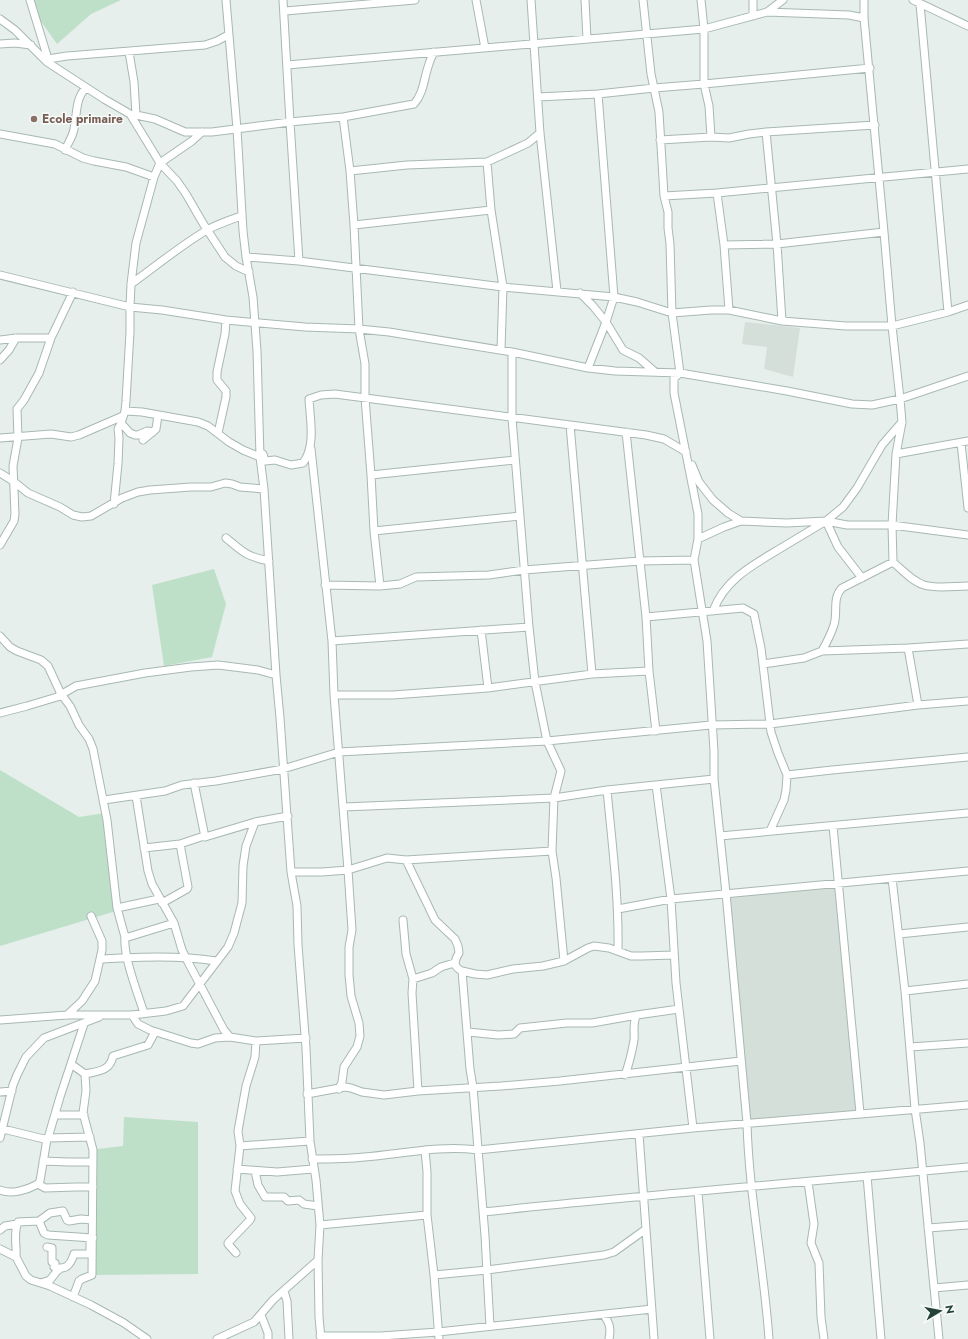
<svg xmlns="http://www.w3.org/2000/svg" width="968" height="1339" viewBox="0 0 968 1339" font-family="Jost,sans-serif">
	<style>
		.built { fill: #d4dfda }
		.green { fill: #bfe0c8 }
		.lines { fill: none; stroke-linecap: round; stroke-linejoin: round }
		.minor-casing { stroke: #a8b8b2; stroke-width: 9 }
		.minor { stroke: #fff; stroke-width: 7 }
		.education-dot { fill: #8d6e63; stroke: #f7fbf9; stroke-width: 1.5 }
		.labels { text-anchor: middle; stroke-width: 3; stroke-linejoin: round; paint-order: stroke }
		.education-label { font-size: 12px; font-weight: bold; fill: #785e54; stroke: #f7fbf9; text-anchor: start }
	</style>
	<rect width="100%" height="100%" fill="#e6efeb"/>
	<path class="built" d="M 745,322 L 800,328 L 793,377 L 764,369 L 767,347 L 742,344 Z
		M 835,881 L 857,1117 L 745,1127 L 725,895 Z"/>
	<path class="green" d="M 29,0 L 121,0 L 91,14 L 57,44 L 31,7 Z
		M 214,569 L 226,604 L 212,657 L 164,666 L 152,585 Z
		M 0,770 L 79,817 L 105,813 L 116,911 L 0,946 Z
		M 124,1117 L 198,1122 L 198,1274 L 93,1275 L 97,1149 L 123,1146 Z"/>
	<g class="lines">
		<g class="minor-casing">
			<path id="minor" d="M 30,0 L 48,59 L 47,62
				M 226,0 L 237,129 L 243,231 L 246,257 L 253,297 L 257,351 L 260,457 L 264,489 L 276,675 L 280,718 L 291,872 L 297,906 L 298,945 L 306,1048 L 310,1141 L 316,1180 L 320,1225 L 318,1260 L 319,1317 L 321,1339
				M 283,0 L 290,122 L 299,261
				M 476,0 L 485,48
				M 531,0 L 540,133 L 557,291
				M 585,0 L 587,39
				M 643,0 L 651,74 L 659,112 L 664,196 L 668,212 L 668,228 L 670,244 L 672,313 L 680,373 L 674,378 L 674,393 L 698,514 L 698,539 L 694,560 L 707,641 L 714,751 L 714,779 L 726,893 L 747,1123 C 749,1196 764,1267 769,1339
				M 701,0 L 704,29 L 704,84 L 709,106 L 711,137
				M 753,0 L 753,16
				M 864,0 L 864,18 L 884,232 L 892,326 L 900,399 L 902,422 L 896,454 L 892,525 L 893,562
				M 913,0 L 968,26
				M 920,4 L 948,312
				M 285,11 L 415,0
				M 767,12 L 783,0
				M 0,19 L 15,30 L 47,62 L 104,99 L 130,114 L 160,163 L 177,181 L 186,194 L 204,225 L 225,257 L 236,266 L 249,272
				M 0,44 L 15,43 L 31,45
				M 129,52 L 134,82 L 136,115 L 155,119 L 185,132 L 212,132 L 290,122 L 343,117 L 414,104 C 424,93 424,77 429,64 C 430,60 432,56 434,52
				M 48,59 L 67,56 L 205,45 L 217,41 L 228,35
				M 287,65 L 704,29 L 767,12 L 849,15 L 864,18
				M 598,94 L 614,297 L 606,322 L 623,350 L 639,358 L 655,372
				M 538,97 L 598,94 L 654,88 L 704,84 L 870,68
				M 343,117 L 350,171 L 354,225 L 359,329 L 365,364 L 365,398 L 371,475 L 374,531 L 380,586
				M 766,132 L 777,244 L 782,321
				M 0,134 L 55,144 L 83,158 L 94,161 L 126,167 L 154,177
				M 660,140 L 711,137 L 729,138 L 749,134 L 766,132 L 875,125
				M 65,150 C 68,143 73,136 74,129 C 77,116 75,98 86,88
				M 487,162 L 491,210 L 503,287 L 501,350
				M 350,171 L 407,165 L 487,162 L 528,143 L 540,133
				M 717,193 L 724,245 L 729,310
				M 664,196 L 717,193 L 968,169
				M 354,225 L 491,210
				M 724,245 L 777,244 L 884,232
				M 246,257 L 299,261 L 503,287 L 614,297 L 637,302 L 672,313 L 711,310 L 729,310 L 782,321 L 846,326 L 892,326 L 948,312 L 968,305
				M 0,275 L 130,307 L 162,310 L 226,320 L 305,327 L 359,329 L 389,332 L 512,352 L 588,368 L 615,371 L 680,373 L 787,391 L 852,404 L 872,405 L 900,399 L 968,376
				M 131,284 C 156,266 180,246 207,230 C 218,224 230,220 241,216
				M 580,293 L 593,306 L 606,322 L 588,368
				M 0,340 L 16,338 L 51,338
				M 0,360 L 9,350 L 16,338
				M 125,411 L 142,412 L 198,422 L 208,426 L 229,442 L 243,450 L 260,457
				M 121,423 L 130,433 L 135,435 L 138,435 L 147,431 L 153,432
				M 570,425 L 592,674
				M 626,432 L 646,617 L 649,671 L 656,731
				M 218,433 L 226,397 L 226,391 L 217,380 L 217,372 L 225,334 L 226,320
				M 0,438 L 51,434 L 71,437 L 79,435 L 123,416
				M 143,440 L 156,429 L 158,415
				M 961,443 L 968,508
				M 311,449 L 332,641 L 334,695 L 348,870 L 352,930 L 349,947 L 349,975 L 351,996 L 359,1023 L 360,1036 L 357,1047 L 344,1067 L 342,1082 L 339,1089
				M 263,454 L 265,461 L 275,460 L 291,465 L 303,463 C 316,446 310,419 309,399 L 321,395 L 335,394 L 646,435 L 664,439 L 686,452
				M 896,454 L 968,441
				M 692,465 L 699,482 L 713,500 L 728,513 L 741,521 L 787,523 L 826,521 L 843,507 L 857,488 L 882,445 L 902,422
				M 0,473 L 13,481 L 28,493 L 60,507 L 73,515 L 82,517 L 91,516 L 122,498 L 138,492 L 150,490 L 191,487 L 211,487 L 225,483 L 232,484 L 240,487 L 264,489
				M 371,475 L 515,460
				M 114,504 L 118,464 L 119,438 L 118,429 L 121,423 L 125,411 L 126,401 L 130,332 L 130,307 L 131,284 L 136,243 L 154,177 L 160,163 L 192,141 L 202,132
				M 826,521 L 838,547 L 862,578
				M 374,531 L 520,516
				M 226,538 C 244,553 246,556 269,561
				M 698,539 L 724,527 L 741,521
				M 0,545 L 14,521 L 15,514 L 13,466 L 18,438 L 17,409 L 24,400 L 39,373 L 51,338 L 73,292
				M 325,585 L 380,586 L 400,584 L 416,577 L 489,575 L 524,570 L 640,561 L 694,560
				M 713,611 C 725,579 753,565 781,548 C 796,539 811,530 826,521 L 847,525 L 892,525 L 968,535
				M 646,617 L 743,608 L 754,614 L 761,648 L 771,732 L 778,753 L 787,775 L 786,790 L 784,800 L 770,831
				M 529,627 L 535,682 L 547,741 L 561,771 L 554,798 L 552,851 L 556,878 L 564,961
				M 481,630 L 488,688
				M 0,636 L 10,647 L 17,651 L 41,660 L 48,666 L 61,694 L 70,706 L 79,725 L 89,739 L 93,749 L 107,820 L 117,908 L 125,937 C 123,956 138,994 144,1013
				M 332,641 L 529,627 L 512,418 L 512,352
				M 908,648 L 918,705
				M 822,651 C 827,642 831,634 834,625 C 838,612 832,598 842,588 L 893,562 C 902,570 912,581 924,585 C 937,589 954,586 968,586
				M 763,664 L 804,658 L 822,651 L 908,648 L 968,644
				M 334,695 L 393,695 L 488,688 L 592,674 L 649,671
				M 0,713 L 27,706 L 57,697 L 76,686 L 145,673 L 191,667 L 218,665 L 258,670 L 276,675
				M 787,775 L 832,770 L 968,757
				M 194,783 L 205,837 L 255,822
				M 656,785 L 671,899 L 676,983 L 693,1128
				M 607,790 C 612,843 619,897 618,951
				M 136,796 L 148,871 L 152,884 L 174,923 L 182,950 L 188,962 L 224,1030 L 230,1037 L 256,1041 L 306,1038
				M 104,800 L 165,791 L 182,785 L 216,781 L 283,769 L 339,752 L 547,741 L 711,725 L 770,724 L 918,705 L 968,701
				M 344,807 L 554,798 L 607,790 L 714,779
				M 833,826 L 860,1113
				M 720,836 L 968,813
				M 144,848 L 180,844 L 204,836
				M 406,860 L 435,920 L 455,939 L 458,946 L 459,953 C 454,961 453,967 462,971 L 470,1069 L 473,1087 L 485,1236 L 490,1326
				M 291,872 L 322,872 L 348,870 L 387,858 L 406,860 L 422,859 L 552,851
				M 892,878 L 905,991 L 915,1109 L 920,1143 L 939,1339
				M 162,903 L 187,889 L 188,887 L 180,844
				M 117,908 L 159,899
				M 618,909 L 671,899 L 968,871
				M 403,920 L 406,954 L 413,979 L 412,993 L 418,1091
				M 899,934 L 968,927
				M 125,938 L 174,923
				M 100,959 C 140,957 177,955 216,961
				M 462,971 L 475,974 L 487,975 L 513,969 L 543,966 L 564,961 L 588,948 L 594,946 L 609,948 L 631,956 L 642,956 L 674,955
				M 413,979 L 432,973 L 441,967 L 454,963
				M 905,991 L 968,984
				M 67,1015 L 82,1001 L 95,981 L 102,950 L 102,941 L 91,916
				M 132,1015 L 138,1024 L 150,1030 L 191,1043 L 198,1044 L 215,1038 L 230,1037
				M 0,1020 L 67,1015 L 132,1015 L 166,1011 L 183,1006 L 228,947 L 234,933 L 242,903 L 243,866 L 246,846 L 255,822 L 288,816
				M 468,1032 L 498,1035 L 514,1034 L 520,1028 L 567,1023 L 592,1023 L 637,1015
				M 910,1047 L 968,1043
				M 71,1064 L 85,1074 L 86,1091 L 83,1113 L 93,1150 L 92,1275 L 82,1279 L 79,1281 L 73,1297
				M 85,1074 C 99,1071 110,1071 113,1056 L 148,1045 L 155,1032
				M 625,1075 C 629,1064 632,1052 634,1040 C 635,1032 632,1023 637,1015 L 679,1009
				M 0,1092 L 12,1091
				M 307,1094 L 345,1087 L 351,1088 L 362,1092 L 384,1095 L 418,1091 L 501,1086 L 560,1081 L 741,1061
				M 56,1115 L 84,1115
				M 3,1129 L 44,1139 L 48,1138 L 60,1097 L 84,1024
				M 639,1134 L 654,1339
				M 0,1138 L 13,1085 L 17,1075 L 26,1057 L 44,1038 L 99,1017
				M 48,1138 L 90,1137
				M 240,1146 L 310,1141
				M 425,1150 L 427,1172 L 427,1215 L 434,1275 L 439,1339
				M 312,1159 C 330,1159 347,1159 364,1157 C 402,1154 440,1145 478,1150 L 693,1128 L 968,1105
				M 43,1161 L 68,1162 L 93,1162
				M 237,1169 L 277,1172 L 313,1169
				M 255,1171 L 258,1185 L 265,1197 L 284,1197 L 288,1201 L 299,1200 L 304,1204 L 318,1206
				M 867,1176 L 881,1339
				M 808,1182 L 814,1224 L 811,1243 L 819,1263 L 821,1317 L 824,1339
				M 38,1184 L 45,1188 L 76,1187 L 93,1187
				M 0,1190 C 11,1195 27,1190 38,1184 L 40,1181 L 47,1139
				M 698,1192 L 710,1339
				M 483,1212 C 645,1195 806,1182 968,1167
				M 39,1221 L 44,1233 L 48,1235 L 93,1238 L 90,1241 L 90,1254 L 74,1254 C 71,1264 66,1271 54,1267 L 55,1263 L 52,1262 L 52,1248 L 47,1247
				M 320,1225 L 427,1215
				M 928,1228 L 968,1225
				M 0,1230 L 5,1226 L 17,1224
				M 0,1249 L 16,1257 L 26,1276 L 31,1280 L 50,1286 L 91,1305 L 124,1323 L 147,1339
				M 236,1253 L 228,1244 L 228,1243 L 250,1220 L 251,1218 L 240,1204 L 235,1191 L 240,1146 L 238,1131 L 246,1086 L 255,1057 L 256,1041
				M 16,1257 C 17,1245 13,1233 18,1222 L 39,1221 L 50,1213 L 63,1211 L 67,1220 L 69,1221 L 81,1219 L 92,1220
				M 434,1275 L 487,1270 L 604,1255 L 614,1252 L 646,1229
				M 41,1283 L 50,1280 L 57,1271 L 62,1268
				M 934,1288 L 968,1285
				M 284,1291 L 287,1301 L 289,1339
				M 261,1315 L 268,1333 L 268,1339
				M 604,1315 C 610,1324 611,1329 609,1339
				M 320,1336 L 381,1336 L 438,1332 L 652,1309
				M 217,1339 L 254,1322 L 273,1300 L 318,1260"/>
		</g>
		<use href="#minor" class="minor"/>
	</g>
	<circle class="education-dot" cx="34" cy="119" r="4"/>
	<g class="labels">
		<g class="education-label">
			<text x="42" y="123">Ecole primaire</text>
		</g>
	</g>
	<g transform="translate(940 1311) rotate(80)" stroke="#f7fbf9" stroke-width="3" paint-order="stroke">
	<path d="M0-3L7 15L0 10L-7 15Z" fill="#24423a"/>
	<text y="-6" font-size="11" font-weight="bold" text-anchor="middle" fill="#24423a">N</text>
	</g>
</svg>
